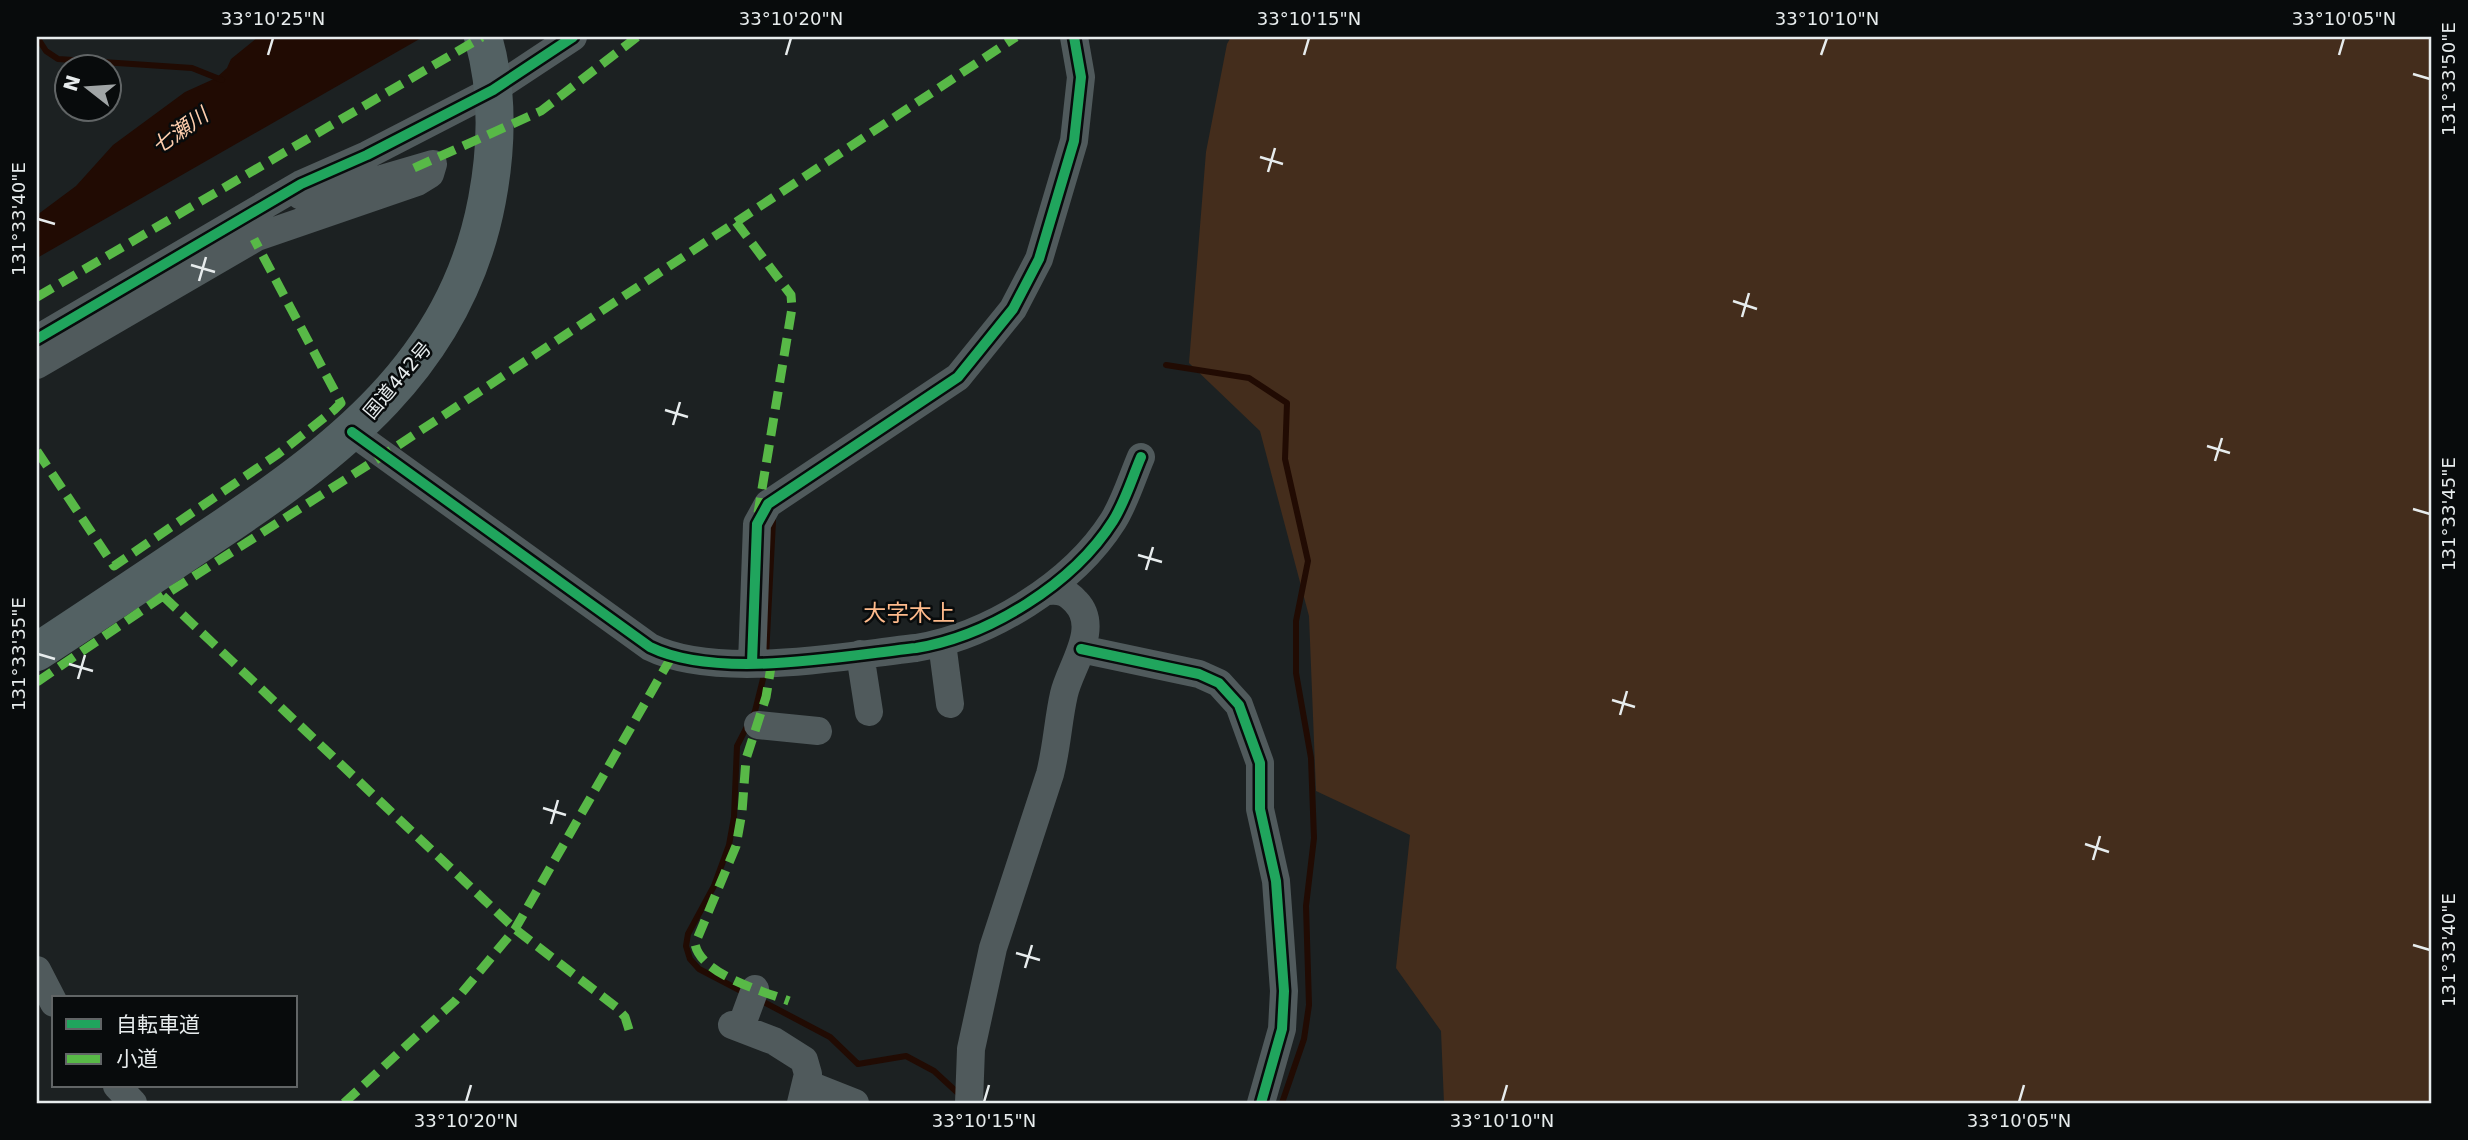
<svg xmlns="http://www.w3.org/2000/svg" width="2468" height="1140" viewBox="0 0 2468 1140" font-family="'DejaVu Sans','Noto Sans JP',sans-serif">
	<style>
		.green { fill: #442d1c }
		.water { fill: #210b03 }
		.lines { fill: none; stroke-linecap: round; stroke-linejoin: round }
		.stream { stroke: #210b03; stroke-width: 6 }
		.minor { stroke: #505a5c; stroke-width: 28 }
		.highway { stroke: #536163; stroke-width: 38 }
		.quiet { stroke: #58b947; stroke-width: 9; stroke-dasharray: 18 9; stroke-linecap: butt }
		.cycleway-casing { stroke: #080b0c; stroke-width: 15 }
		.cycleway { stroke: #20a55d; stroke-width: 10 }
		.ticks { fill: none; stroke: #e7eced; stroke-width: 2.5 }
		.labels { text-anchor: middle; stroke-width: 5; stroke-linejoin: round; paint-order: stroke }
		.street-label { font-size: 19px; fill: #e7eced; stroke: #080b0c }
		.water-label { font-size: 21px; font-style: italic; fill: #fdcdad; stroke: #080b0c }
		.quarter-label { font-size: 23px; fill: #feba8b; stroke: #080b0c }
		.neatline { fill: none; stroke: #e7eced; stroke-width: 2.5 }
		.ticks-label { font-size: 18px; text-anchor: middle; fill: #e7eced }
	</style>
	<rect width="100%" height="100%" fill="#1c2122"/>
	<path class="green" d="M 1231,37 L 2431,37 L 2431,1103 L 1444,1103 L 1441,1031 L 1396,968 L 1410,835 L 1316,791 L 1309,616 L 1260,431 L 1189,363 L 1206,152 L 1227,44 Z"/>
	<path class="water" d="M 258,37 L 423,37 L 37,258 L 37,215 L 76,186 L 113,145 L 185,92 L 216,78 L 227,68 L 231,59 Z"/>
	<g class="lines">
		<path class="stream" d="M 37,37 L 46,51 L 58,59 L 192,68 L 222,80
			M 1166,365 L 1249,378 L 1287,403 L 1285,459 L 1308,561 L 1296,621 L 1296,673 L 1311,758 L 1314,838 L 1306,906 L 1309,1005 L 1304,1039 L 1282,1103
			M 766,656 L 773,521
			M 745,993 L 699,969 L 690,959 L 686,946 L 688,934 L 714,886 L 729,845 L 734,817 L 737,746 L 755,711 L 765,671
			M 758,999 L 830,1037 L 858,1064 L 906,1056 L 934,1071 L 960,1095"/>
		<path class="minor" d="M 37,339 L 301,184 L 367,155 L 493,90 L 573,37
			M 37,365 L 257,237 L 417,182 L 430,174 L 433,164 L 368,183 L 301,196
			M 352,432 L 650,647 C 717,680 842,656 916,648 C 989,636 1073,584 1113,521 C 1125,502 1132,478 1141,457
			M 942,643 L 950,704
			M 1081,649 L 1199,674 L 1219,683 L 1239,705 L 1260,763 L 1260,809 L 1276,881 L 1284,991 L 1282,1029 L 1261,1103
			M 860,654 L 869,712
			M 752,663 L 757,524 L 768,504 L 958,377 L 1013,309 L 1039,259 L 1074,141 L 1081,77 L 1074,37
			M 758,725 L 818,731
			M 37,970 L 54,1003
			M 732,1025 L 774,1041 L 804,1060 L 808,1074 L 801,1103
			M 741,1027 L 755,989
			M 807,1084 L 855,1103
			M 117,1086 L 133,1103
			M 969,1103 L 971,1049 L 993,948 L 1050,774 C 1057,747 1058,720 1064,694 C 1070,667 1101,628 1076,602 C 1067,592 1061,590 1048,591"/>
		<path class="highway" d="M 37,652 C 93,615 149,578 205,540 C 336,453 456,365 487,200 C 497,147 498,89 483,37"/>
		<path class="quiet" d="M 414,168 L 541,111 L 637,37
			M 736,222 L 791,295 L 792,308 L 758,513
			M 37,297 L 482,37
			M 37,451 L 114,566 L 278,454 L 334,410 L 341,403 L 254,239
			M 163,596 L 515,929 L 616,1007 L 625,1017 L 630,1033
			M 772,661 L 766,697 L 746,759 L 742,812 L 736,846 L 695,944 C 701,975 763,991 789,1001
			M 37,682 L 163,596 L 382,456 L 1016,37
			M 344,1103 L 455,1001 L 515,929 L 672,656"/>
		<g class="cycleway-casing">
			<path id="cycleway" d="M 37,339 L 301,184 L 367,155 L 493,90 L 573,37
				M 352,432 L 650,647 C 717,680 842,656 916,648 C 989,636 1073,584 1113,521 C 1125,502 1132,478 1141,457
				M 1081,649 L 1199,674 L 1219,683 L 1239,705 L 1260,763 L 1260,809 L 1276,881 L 1284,991 L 1282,1029 L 1261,1103
				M 752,663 L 757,524 L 768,504 L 958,377 L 1013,309 L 1039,259 L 1074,141 L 1081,77 L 1074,37"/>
		</g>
		<use href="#cycleway" class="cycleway"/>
	</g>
	<path class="ticks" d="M 268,55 L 273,38M 786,55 L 791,38M 1304,55 L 1309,38M 1821,55 L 1827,38M 2339,55 L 2344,38M 2413,74 L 2430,79M 1260,157 L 1283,164M 1268,172 L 1275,148M 38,219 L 55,224M 191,265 L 215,272M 199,281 L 206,257M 1733,301 L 1757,309M 1742,317 L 1749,293M 665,410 L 688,417M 673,425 L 680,402M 2207,446 L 2230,453M 2215,461 L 2222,438M 2413,509 L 2430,514M 1138,555 L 1162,562M 1146,570 L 1153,547M 38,654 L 55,659M 69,664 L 93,671M 78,679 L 85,655M 1612,700 L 1635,707M 1620,715 L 1627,691M 543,808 L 566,815M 551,824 L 558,800M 2085,844 L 2109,852M 2093,860 L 2100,836M 2413,945 L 2430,950M 1016,953 L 1040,960M 1025,968 L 1032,945M 466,1102 L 471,1085M 984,1102 L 989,1085M 1502,1102 L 1507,1085M 2019,1102 L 2024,1085"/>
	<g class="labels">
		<g class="street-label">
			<text transform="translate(397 380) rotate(-50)" y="7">国道442号</text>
		</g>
		<g class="water-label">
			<text transform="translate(180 131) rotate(-35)" y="7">七瀬川</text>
		</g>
		<g class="quarter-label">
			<text x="909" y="621">大字木上</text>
		</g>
	</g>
	<rect width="2468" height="1140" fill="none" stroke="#080b0c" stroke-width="77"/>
	<rect x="52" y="996" width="245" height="91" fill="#080b0c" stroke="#616566" stroke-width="2"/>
	<rect x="66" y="1019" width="35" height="10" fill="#20a55d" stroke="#616566" stroke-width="2"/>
	<text x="116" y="1032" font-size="21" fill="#e7eced">自転車道</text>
	<rect x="66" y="1054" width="35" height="10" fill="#58b947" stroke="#616566" stroke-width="2"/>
	<text x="116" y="1066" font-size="21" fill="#e7eced">小道</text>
	<g transform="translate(88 88) rotate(287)"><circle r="33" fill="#080b0c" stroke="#616566" stroke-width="2"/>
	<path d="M0-5L12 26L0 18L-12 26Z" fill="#a0a5a6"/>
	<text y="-10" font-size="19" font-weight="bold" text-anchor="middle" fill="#e7eced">N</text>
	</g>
	<rect x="38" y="38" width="2392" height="1064" class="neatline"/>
	<g class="ticks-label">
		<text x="273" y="25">33°10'25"N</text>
		<text x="791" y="25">33°10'20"N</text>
		<text x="1309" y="25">33°10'15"N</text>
		<text x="1827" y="25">33°10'10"N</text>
		<text x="2344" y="25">33°10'05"N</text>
		<text transform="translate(2449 79) rotate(-90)" y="6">131°33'50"E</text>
		<text transform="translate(19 219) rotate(-90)" y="6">131°33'40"E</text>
		<text transform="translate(2449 514) rotate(-90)" y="6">131°33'45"E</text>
		<text transform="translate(19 654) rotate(-90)" y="6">131°33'35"E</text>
		<text transform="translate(2449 950) rotate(-90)" y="6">131°33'40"E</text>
		<text x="466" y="1127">33°10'20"N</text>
		<text x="984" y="1127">33°10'15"N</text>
		<text x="1502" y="1127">33°10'10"N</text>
		<text x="2019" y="1127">33°10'05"N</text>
	</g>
</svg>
